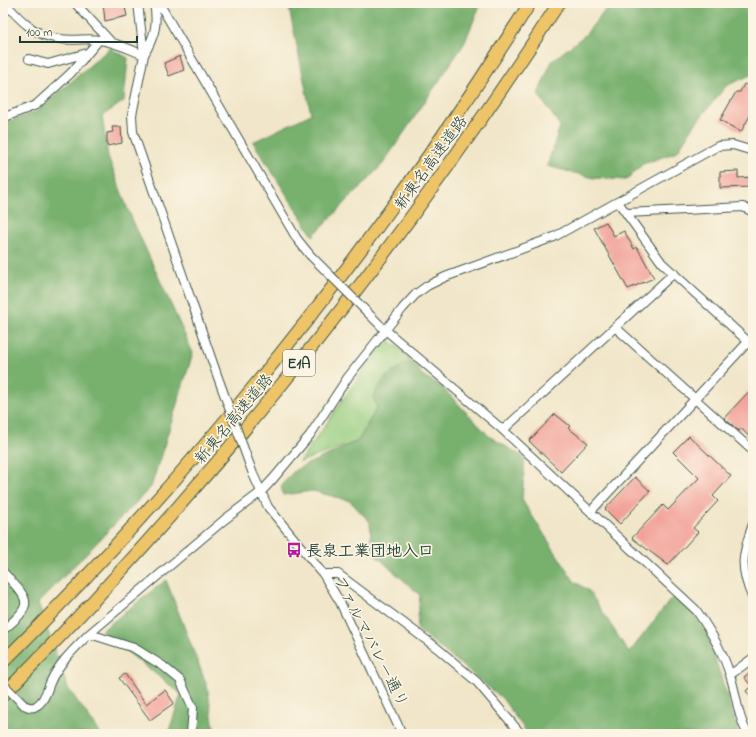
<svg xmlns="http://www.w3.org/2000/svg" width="756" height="737" viewBox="0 0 756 737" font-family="'Indie Flower','Klee One',sans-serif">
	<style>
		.green { fill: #96cd7f; stroke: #5a855a }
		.forest { fill: #78b06e; stroke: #4c7651 }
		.building { fill: #f2a199 }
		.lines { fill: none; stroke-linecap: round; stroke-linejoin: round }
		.minor-casing { stroke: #3e564a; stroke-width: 10 }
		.highway-casing { stroke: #3e564a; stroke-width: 14 }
		.minor { stroke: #fff; stroke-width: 8 }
		.highway { stroke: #eec469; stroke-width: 12 }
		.minor-bridge-casing { stroke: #3e564a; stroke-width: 10; stroke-linecap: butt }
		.minor-bridge { stroke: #fff; stroke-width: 8 }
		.labels { text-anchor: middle; stroke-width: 3.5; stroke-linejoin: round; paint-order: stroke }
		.shield { fill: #fcf5e5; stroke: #617469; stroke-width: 1 }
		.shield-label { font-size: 15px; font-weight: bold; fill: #1f3d34 }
		.street-label { font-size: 16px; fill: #1f3d34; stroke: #fcf5e5 }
		.poi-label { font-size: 16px; font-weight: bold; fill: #1f3d34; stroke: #fcf5e5; text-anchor: start }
	</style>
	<rect width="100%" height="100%" fill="#fcf5e5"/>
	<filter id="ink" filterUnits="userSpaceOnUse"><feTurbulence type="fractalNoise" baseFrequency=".025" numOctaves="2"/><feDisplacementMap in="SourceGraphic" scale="8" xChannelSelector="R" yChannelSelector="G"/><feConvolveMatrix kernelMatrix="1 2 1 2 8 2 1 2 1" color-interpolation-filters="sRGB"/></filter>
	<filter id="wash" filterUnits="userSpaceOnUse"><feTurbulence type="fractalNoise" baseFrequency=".012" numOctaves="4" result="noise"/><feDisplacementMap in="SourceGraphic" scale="16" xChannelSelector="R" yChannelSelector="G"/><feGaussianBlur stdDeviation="0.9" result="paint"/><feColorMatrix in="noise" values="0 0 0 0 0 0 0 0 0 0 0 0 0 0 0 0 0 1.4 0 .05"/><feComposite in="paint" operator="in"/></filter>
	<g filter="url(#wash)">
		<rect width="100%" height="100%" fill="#f1e6c9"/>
		<path class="green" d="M 386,337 L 410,359 L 385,378 L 377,407 L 358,441 L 300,462 Z"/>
		<path class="forest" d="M 288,3 L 481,3 L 464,44 L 382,165 L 313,236 L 253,142 L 311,114 Z
			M 611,3 L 753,3 L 753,74 L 726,86 L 696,123 L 677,152 L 643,164 L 626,180 L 594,178 L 547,166 L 560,126 L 538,94 L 552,61 L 585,35 Z
			M 110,48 L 128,58 L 124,101 L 102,116 L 108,156 L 128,210 L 193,353 L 151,487 L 38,603 L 68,688 L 101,734 L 3,734 L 3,123 L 36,112 Z
			M 412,360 L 422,375 L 441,386 L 489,436 L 525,458 L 522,500 L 574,581 L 589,591 L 629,653 L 674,595 L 692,612 L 707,633 L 739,734 L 528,734 L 502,698 L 417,629 L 420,595 L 372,552 L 370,522 L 350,501 L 313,491 L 283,495 L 281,486 L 295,470 L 358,441 L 377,408 L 373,396 L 385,378 Z
			M 166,580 L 207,686 L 215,734 L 168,734 L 181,694 L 101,631 Z"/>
		<g id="blocks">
			<path class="building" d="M 103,3 L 124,3 L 127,16 L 105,21 Z
				M 180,56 L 184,70 L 169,76 L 164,63 Z
				M 744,84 L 753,88 L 753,110 L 741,132 L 720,120 L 736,92 L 740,92 Z
				M 112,127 L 121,127 L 122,143 L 107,146 L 107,133 L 113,132 Z
				M 738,171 L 738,178 L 753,177 L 753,187 L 720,188 L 720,172 Z
				M 606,222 L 614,236 L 624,231 L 634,249 L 637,247 L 654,278 L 628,289 L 594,228 Z
				M 753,387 L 753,441 L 741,428 L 739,431 L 724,418 Z
				M 555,414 L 570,426 L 568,428 L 588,443 L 561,472 L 529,441 Z
				M 689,436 L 731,476 L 713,496 L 718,501 L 693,528 L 698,532 L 668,565 L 632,538 L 663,505 L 668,510 L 699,478 L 673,452 Z
				M 635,477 L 650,491 L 620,524 L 605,509 Z
				M 753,670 L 753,700 L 746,691 L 751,686 L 744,677 Z
				M 125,674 L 146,704 L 165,690 L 174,703 L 150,720 L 119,678 Z"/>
		</g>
	</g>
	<g filter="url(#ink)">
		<use href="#blocks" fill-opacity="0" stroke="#3e564a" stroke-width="1"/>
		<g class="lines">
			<g class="minor-casing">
				<path id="minor" d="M 5,3 C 21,21 35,36 60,39 C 73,41 87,38 100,40 C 115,42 129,49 144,55 C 155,35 158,25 154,3
					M 75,3 L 111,42
					M 138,3 L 144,55 L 132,115 L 133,132 L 216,372
					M 159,3 L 297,239 L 310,255
					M 29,59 L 48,64 L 87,53
					M 5,117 L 36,105 L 71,73 L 99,40
					M 618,202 L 662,263 L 753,346
					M 627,213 L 743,207 L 753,212
					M 382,327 L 503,430 L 696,610 C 710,630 723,652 730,675 C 737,695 737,716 748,734
					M 615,327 L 753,451
					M 503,430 L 674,273
					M 253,474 L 268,507 L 323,574 L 340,602 L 402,734
					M 591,511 L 748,342
					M 753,524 C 742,555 739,568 753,599
					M 3,572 C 29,600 36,604 3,630
					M 323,574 L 338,574 L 437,648 L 477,682 L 521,734
					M 90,634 L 134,648 L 163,666 L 180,680 L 193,708 L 191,734
					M 730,675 L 753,658
					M 24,705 C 28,707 32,709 36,706 C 44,702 47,691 50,683 C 58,664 75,648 89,634 L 224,520 L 261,492 L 273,479 L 310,435 L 348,377 L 403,308 L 416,294 L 427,286 L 445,277 L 554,237 L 718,146 L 733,145 L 753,151"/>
			</g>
			<g class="highway-casing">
				<path id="highway" d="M 3,662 C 203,464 380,241 530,3
					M 3,695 C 211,485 398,251 559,3"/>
			</g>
			<use href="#minor" class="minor"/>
			<use href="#highway" class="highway"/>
			<g class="minor-bridge-casing">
				<path id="minor-bridge" d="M 310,255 L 380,325
					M 216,372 L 253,474
					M 3,684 L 24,705"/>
			</g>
			<use href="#minor-bridge" class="minor-bridge"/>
		</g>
	</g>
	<defs>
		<g id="bus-bare" transform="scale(1.2)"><path d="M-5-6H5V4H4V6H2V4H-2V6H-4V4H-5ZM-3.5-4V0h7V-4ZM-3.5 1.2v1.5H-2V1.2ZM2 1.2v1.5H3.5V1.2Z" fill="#b5179e" stroke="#fcf5e5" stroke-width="2.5" paint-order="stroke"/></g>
	</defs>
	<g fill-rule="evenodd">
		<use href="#bus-bare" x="294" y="550"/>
	</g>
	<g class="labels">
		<rect class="shield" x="283" y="350" width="32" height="26" rx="3"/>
		<g class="shield-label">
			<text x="299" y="368">E1A</text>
		</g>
		<g class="street-label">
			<text transform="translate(430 162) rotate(-54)" y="6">新東名高速道路</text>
			<text transform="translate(233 418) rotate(-50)" y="6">新東名高速道路</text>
			<text transform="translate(372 641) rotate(63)" y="6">ファルマバレー通り</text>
		</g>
		<g class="poi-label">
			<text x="306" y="556">長泉工業団地入口</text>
		</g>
	</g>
	<rect width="756" height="737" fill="none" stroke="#fcf5e5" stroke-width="16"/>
	<path d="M20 36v6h117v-6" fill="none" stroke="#1f3d34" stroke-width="2"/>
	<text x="26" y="36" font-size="12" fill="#1f3d34" stroke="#fcf5e5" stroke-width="3" paint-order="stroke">100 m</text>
</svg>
